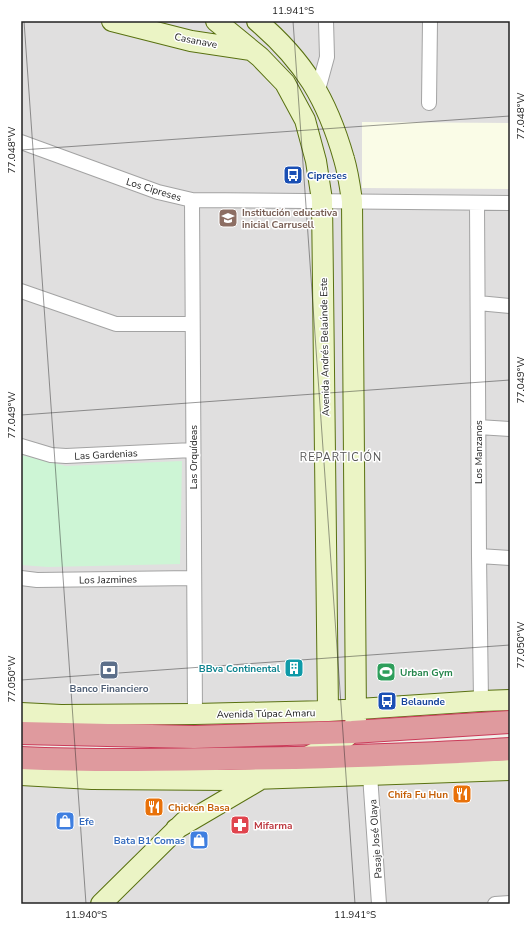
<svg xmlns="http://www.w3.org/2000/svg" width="531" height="925" viewBox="0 0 531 925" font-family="'Nunito Sans',sans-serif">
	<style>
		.residential { fill: #e0dfdf }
		.education { fill: #fafce7 }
		.park { fill: #cdf5d5 }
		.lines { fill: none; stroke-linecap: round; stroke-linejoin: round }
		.street-casing { stroke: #a3a3a3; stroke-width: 16 }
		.secondary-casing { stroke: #597111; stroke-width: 22 }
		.highway-casing { stroke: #ca3b59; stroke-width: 24 }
		.street { stroke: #fff; stroke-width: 14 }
		.secondary { stroke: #ebf4c5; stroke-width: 20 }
		.highway { stroke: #df9a9e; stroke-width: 22 }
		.ticks { fill: none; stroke: #222; stroke-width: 1; stroke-opacity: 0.45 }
		.labels { text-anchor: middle; stroke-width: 3; stroke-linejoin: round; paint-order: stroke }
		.street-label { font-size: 10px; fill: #222; stroke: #fff }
		.transit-label { font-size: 10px; font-weight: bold; fill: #164399; stroke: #fff; text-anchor: start }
		.education-label { font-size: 10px; font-weight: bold; fill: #785e54; stroke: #fff; text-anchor: start }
		.culture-label { font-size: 10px; font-weight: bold; fill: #0d838f; stroke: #fff; text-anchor: end }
		.leisure-label { font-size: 10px; font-weight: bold; fill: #27864d; stroke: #fff; text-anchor: start }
		.service-label { font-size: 10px; font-weight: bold; fill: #4e5e75; stroke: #fff }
		.food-label { font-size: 10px; font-weight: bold; fill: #c56008; stroke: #fff; text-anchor: end }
		.shop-label { font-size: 10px; font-weight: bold; fill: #366cbe; stroke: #fff; text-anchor: start }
		.health-label { font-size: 10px; font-weight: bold; fill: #be3a42; stroke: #fff; text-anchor: start }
		.neighbourhood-label { font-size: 11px; letter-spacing: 1px; fill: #555; stroke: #fff }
		.neatline { fill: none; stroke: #222; stroke-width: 1.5 }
		.ticks-label { font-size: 10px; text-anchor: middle; fill: #222 }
	</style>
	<rect width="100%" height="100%" fill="#f1f0ea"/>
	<path class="residential" d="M 21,21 L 510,21 L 510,708 L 21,720 Z
		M 510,759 L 510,904 L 21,904 L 21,767 Z"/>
	<path class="education" d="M 362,122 L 510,123 L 510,189 L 362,188 Z"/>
	<path class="park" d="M 21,455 L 66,466 L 182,461 L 180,564 L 48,567 L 21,565 Z"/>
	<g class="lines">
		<g class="street-casing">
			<path id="street" d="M 318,90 L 327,57 L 326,21
				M 429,103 L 430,21
				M 21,142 L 158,192 L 192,200 L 510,203
				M 192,200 L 195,714
				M 477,203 L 479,556 L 481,701
				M 21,291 L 116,324 L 192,324
				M 478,303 L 510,306
				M 478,427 L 510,429
				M 21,446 L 51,455 L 66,456 L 193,450
				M 479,556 L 510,558
				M 21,578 L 37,580 L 194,578
				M 370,775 L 379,904
				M 495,904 L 510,903"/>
		</g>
		<g class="secondary-casing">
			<path id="secondary" d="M 112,21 L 191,41 L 251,50
				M 216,21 L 260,57 L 285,83 L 305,120 L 316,161 L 322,200 L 328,711
				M 21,713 L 61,715 L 195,714 L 328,711 L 481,701 L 510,700
				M 21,775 L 92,779 L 229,780 L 510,770
				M 176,829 L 261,779 L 342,740 C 351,734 354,730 356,719 L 352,201 C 350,187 348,172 344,159 C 327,99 304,61 257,21
				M 101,904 L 185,821"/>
		</g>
		<g class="highway-casing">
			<path id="highway" d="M 21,733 L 194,737 L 352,732 L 510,722
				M 21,758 C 112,762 202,759 293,758 C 365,756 438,754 510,749"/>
		</g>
		<use href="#street" class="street"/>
		<use href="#secondary" class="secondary"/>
		<use href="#highway" class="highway"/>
	</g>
	<path class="ticks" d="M 24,21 L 86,904M 293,21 L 355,904M 21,150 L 510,116M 21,415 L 510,380M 21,680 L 510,645"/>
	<defs>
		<g id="bus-square" transform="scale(1)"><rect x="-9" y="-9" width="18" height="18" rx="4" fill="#1a4fb4" stroke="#fff"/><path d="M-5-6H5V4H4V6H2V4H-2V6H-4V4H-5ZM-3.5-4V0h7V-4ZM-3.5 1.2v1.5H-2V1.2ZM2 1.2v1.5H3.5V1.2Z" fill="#fff"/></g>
		<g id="school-square" transform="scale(1)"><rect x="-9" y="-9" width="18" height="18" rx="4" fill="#8d6e63" stroke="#fff"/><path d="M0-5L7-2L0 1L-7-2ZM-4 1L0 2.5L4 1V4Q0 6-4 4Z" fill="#fff"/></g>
		<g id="building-square" transform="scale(1)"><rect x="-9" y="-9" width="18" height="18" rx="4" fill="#0f9aa8" stroke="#fff"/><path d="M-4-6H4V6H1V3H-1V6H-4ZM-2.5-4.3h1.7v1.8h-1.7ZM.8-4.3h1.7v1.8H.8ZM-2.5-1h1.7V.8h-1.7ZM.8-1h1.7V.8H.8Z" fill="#fff"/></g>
		<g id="bank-square" transform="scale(1)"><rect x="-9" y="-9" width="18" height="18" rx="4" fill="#5c6f8a" stroke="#fff"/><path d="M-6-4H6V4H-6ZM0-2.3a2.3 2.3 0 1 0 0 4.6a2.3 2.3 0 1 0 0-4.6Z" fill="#fff"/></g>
		<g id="stadium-square" transform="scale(1)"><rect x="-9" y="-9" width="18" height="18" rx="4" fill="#2e9e5b" stroke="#fff"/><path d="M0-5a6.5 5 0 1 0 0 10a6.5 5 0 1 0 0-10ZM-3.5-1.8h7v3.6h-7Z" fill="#fff"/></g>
		<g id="restaurant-square" transform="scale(1)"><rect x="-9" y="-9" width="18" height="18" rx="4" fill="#e8710a" stroke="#fff"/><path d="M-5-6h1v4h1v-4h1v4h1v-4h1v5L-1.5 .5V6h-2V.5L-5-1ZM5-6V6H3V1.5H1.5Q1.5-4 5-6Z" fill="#fff"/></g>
		<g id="shop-square" transform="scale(1)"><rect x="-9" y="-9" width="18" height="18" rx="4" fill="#3f7fe0" stroke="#fff"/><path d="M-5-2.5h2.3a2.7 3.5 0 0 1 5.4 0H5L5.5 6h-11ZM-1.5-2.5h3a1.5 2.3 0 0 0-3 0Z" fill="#fff"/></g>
		<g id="pharmacy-square" transform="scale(1)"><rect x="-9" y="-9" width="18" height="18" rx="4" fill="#e0444e" stroke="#fff"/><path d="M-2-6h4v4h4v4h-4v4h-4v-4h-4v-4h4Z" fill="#fff"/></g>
	</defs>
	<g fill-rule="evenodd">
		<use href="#bus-square" x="293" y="175"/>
		<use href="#school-square" x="228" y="218"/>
		<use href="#building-square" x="294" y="668"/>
		<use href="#bank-square" x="109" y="670"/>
		<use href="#stadium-square" x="386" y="672"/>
		<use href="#bus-square" x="387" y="701"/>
		<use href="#restaurant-square" x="462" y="794"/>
		<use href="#restaurant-square" x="154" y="807"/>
		<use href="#shop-square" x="65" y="821"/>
		<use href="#pharmacy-square" x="240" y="825"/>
		<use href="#shop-square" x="199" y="840"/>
	</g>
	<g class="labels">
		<g class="street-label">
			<text transform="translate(196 40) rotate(11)" y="4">Casanave</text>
			<text transform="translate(154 189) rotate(17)" y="4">Los Cipreses</text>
			<text transform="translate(324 347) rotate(-91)" y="4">Avenida Andrés Belaúnde Este</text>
			<text transform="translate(478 452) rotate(-90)" y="4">Los Manzanos</text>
			<text transform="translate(106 454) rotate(-3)" y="4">Las Gardenias</text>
			<text transform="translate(193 457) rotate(-90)" y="4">Las Orquídeas</text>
			<text transform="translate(108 579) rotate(-1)" y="4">Los Jazmines</text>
			<text transform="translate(266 713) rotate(-1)" y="4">Avenida Túpac Amaru</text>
			<text transform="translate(375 839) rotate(-94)" y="4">Pasaje José Olaya</text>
		</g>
		<g class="transit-label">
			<text x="307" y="179">Cipreses</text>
			<text x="401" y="705">Belaunde</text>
		</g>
		<g class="education-label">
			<text x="242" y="216">Institución educativa<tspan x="242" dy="12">inicial Carrusell</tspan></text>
		</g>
		<g class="culture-label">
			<text x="280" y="672">BBva Continental</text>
		</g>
		<g class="leisure-label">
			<text x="400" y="676">Urban Gym</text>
		</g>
		<g class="service-label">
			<text x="109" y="692">Banco Financiero</text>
		</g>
		<g class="food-label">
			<text x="448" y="798">Chifa Fu Hun</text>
			<text x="168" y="811" text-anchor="start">Chicken Basa</text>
		</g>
		<g class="shop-label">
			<text x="79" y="825">Efe</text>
			<text x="185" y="844" text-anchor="end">Bata B1 Comas</text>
		</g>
		<g class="health-label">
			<text x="254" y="829">Mifarma</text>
		</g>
		<g class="neighbourhood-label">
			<text x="341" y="461">REPARTICIÓN</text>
		</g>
	</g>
	<rect width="531" height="925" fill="none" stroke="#ffffff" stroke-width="44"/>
	<rect x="22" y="22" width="487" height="881" class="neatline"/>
	<g class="ticks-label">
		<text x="293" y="14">11.941°S</text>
		<text transform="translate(520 116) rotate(-90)" y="4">77.048°W</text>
		<text transform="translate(11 150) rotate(-90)" y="4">77.048°W</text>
		<text transform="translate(520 380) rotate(-90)" y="4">77.049°W</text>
		<text transform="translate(11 415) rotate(-90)" y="4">77.049°W</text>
		<text transform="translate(520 645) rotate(-90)" y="4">77.050°W</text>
		<text transform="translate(11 679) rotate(-90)" y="4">77.050°W</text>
		<text x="86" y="918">11.940°S</text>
		<text x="355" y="918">11.941°S</text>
	</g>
</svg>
